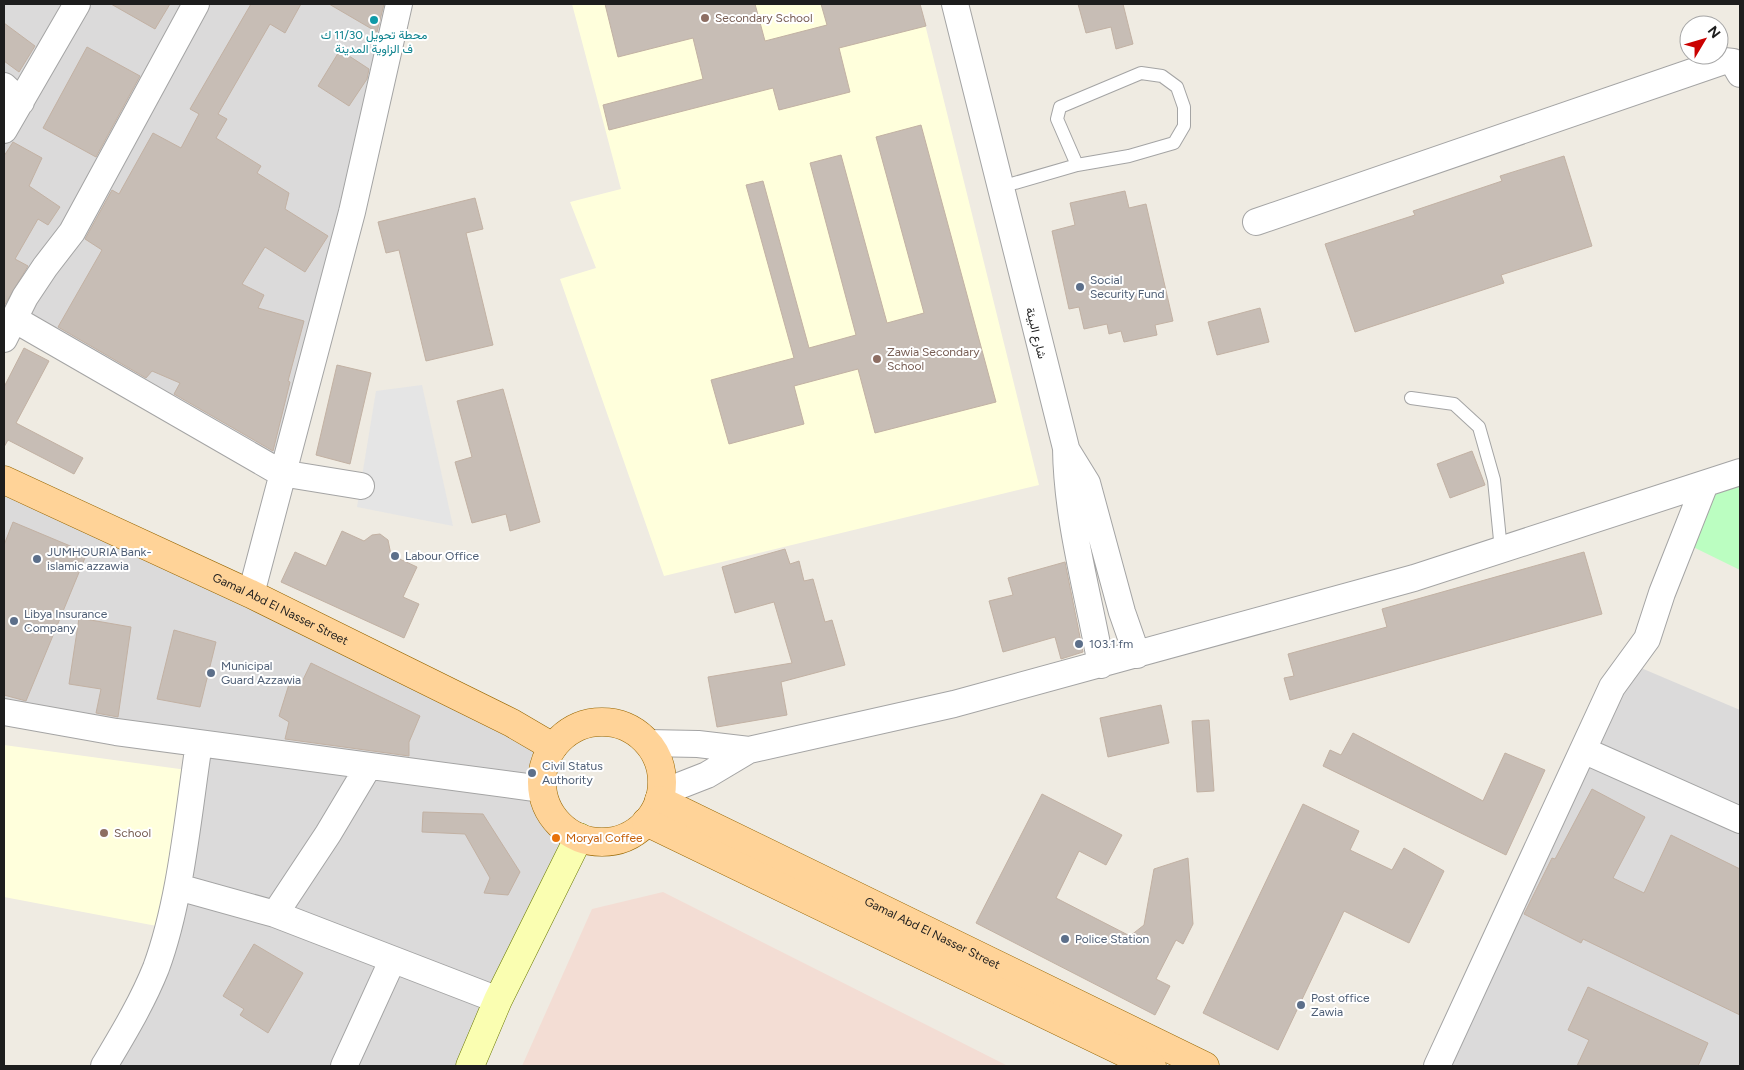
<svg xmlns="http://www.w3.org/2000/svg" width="1744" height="1070" viewBox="0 0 1744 1070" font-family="Figtree,Vazirmatn,sans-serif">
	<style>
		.residential { fill: #dbdada }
		.education { fill: #ffffdc }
		.military { fill: #f3ddd4 }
		.park { fill: #bbfec1 }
		.parking { fill: #e5e5e5 }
		.building { fill: #c7bdb5; stroke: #c2b1a3 }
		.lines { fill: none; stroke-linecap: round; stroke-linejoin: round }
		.lane-casing { stroke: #a4a4a4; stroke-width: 14 }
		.street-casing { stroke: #a4a4a4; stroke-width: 28 }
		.secondary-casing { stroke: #6b7900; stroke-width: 29 }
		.primary-casing { stroke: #976600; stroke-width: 29 }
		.lane { stroke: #fff; stroke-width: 12 }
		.street { stroke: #fff; stroke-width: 26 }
		.secondary { stroke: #fafeb1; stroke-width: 28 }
		.primary { stroke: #ffd398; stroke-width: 28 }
		.education-dot { fill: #8d6e63; stroke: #fff; stroke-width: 2 }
		.culture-dot { fill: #0f9aa8; stroke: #fff; stroke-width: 2 }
		.service-dot { fill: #5c6f8a; stroke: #fff; stroke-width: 2 }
		.food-dot { fill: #e8710a; stroke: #fff; stroke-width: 2 }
		.labels { text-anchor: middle; stroke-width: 4; stroke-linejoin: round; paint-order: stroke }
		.education-label { font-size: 12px; fill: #785e54; stroke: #fff; text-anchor: start }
		.culture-label { font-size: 12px; fill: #0d838f; stroke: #fff }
		.service-label { font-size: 12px; fill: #4e5e75; stroke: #fff; text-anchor: start }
		.street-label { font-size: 12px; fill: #1d1d1d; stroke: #fff }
		.food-label { font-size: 12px; fill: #c56008; stroke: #fff; text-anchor: start }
	</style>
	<rect width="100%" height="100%" fill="#efebe2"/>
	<path class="residential" d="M 4,4 L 396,4 L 281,472 L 14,318 L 4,330 Z
		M 4,483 L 552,747 L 546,760 L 542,774 L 542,789 L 4,706 Z
		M 1634,665 L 1740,710 L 1740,1066 L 1440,1066 Z
		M 199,743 L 542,790 L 546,805 L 554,819 L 566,830 L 579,837 L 477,1066 L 108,1066 L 161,965 Z"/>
	<path class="education" d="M 572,4 L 920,4 L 1039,485 L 664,576 L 560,279 L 596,268 L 570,202 L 621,189 Z
		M 4,745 L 187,770 L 162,927 L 4,897 Z"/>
	<path class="military" d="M 663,892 L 1008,1066 L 522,1066 L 592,909 Z"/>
	<path class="park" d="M 1740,474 L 1740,570 L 1685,543 L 1707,486 Z"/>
	<path class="parking" d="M 422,385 L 453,526 L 357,507 L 376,391 Z"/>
	<path class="building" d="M 111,4 L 170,4 L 155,29 Z
		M 251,4 L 301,4 L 285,33 L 270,24 L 218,114 L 227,119 L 216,138 L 261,166 L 257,173 L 289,193 L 285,209 L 328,236 L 305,272 L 265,247 L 242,284 L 264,295 L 258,308 L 304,321 L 288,381 L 290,382 L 273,451 L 174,394 L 180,383 L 152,371 L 146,378 L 58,327 L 102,250 L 85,239 L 112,190 L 119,194 L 153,133 L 181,148 L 199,114 L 190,109 Z
		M 329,4 L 384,4 L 377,32 Z
		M 605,4 L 755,4 L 765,41 L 827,25 L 821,4 L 920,4 L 926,26 L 839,48 L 850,92 L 779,110 L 773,88 L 609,130 L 603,105 L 703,79 L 693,38 L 618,57 Z
		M 1078,4 L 1123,4 L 1133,44 L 1116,49 L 1111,27 L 1086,33 Z
		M 4,23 L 35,46 L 19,72 L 4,61 Z
		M 87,47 L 140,76 L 96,157 L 43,128 Z
		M 340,50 L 369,69 L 367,79 L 349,106 L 318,86 Z
		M 921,125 L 996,402 L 875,433 L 858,369 L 794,386 L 804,424 L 729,444 L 711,380 L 794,358 L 746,185 L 763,181 L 809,348 L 856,335 L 810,163 L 841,155 L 887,323 L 924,313 L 876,137 Z
		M 13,142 L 42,158 L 29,186 L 60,207 L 48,225 L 38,219 L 15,259 L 28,266 L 4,306 L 4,156 Z
		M 1564,156 L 1592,246 L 1501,275 L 1504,283 L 1355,332 L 1325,244 L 1415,215 L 1413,211 L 1502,181 L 1500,176 Z
		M 1125,191 L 1129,208 L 1146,204 L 1173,321 L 1155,325 L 1157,335 L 1124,342 L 1121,331 L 1109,334 L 1107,324 L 1084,329 L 1079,307 L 1069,309 L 1052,231 L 1075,225 L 1070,203 Z
		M 475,198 L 483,229 L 466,233 L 493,345 L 426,361 L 399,250 L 386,253 L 378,222 Z
		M 1260,308 L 1269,342 L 1217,355 L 1208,322 Z
		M 24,348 L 49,361 L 16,423 L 83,458 L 74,474 L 8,440 L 4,447 L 4,387 Z
		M 337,365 L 371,373 L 350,464 L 316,455 Z
		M 503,389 L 540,522 L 510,531 L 506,514 L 472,523 L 455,462 L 472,457 L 457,401 Z
		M 1472,451 L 1485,485 L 1450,498 L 1437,464 Z
		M 13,522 L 87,553 L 26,701 L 4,695 L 4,545 Z
		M 342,531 L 364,541 L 372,535 L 380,534 L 388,540 L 391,555 L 417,567 L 403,597 L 419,604 L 404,638 L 281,582 L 295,552 L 326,566 Z
		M 785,549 L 790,564 L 799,561 L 804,581 L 813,579 L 825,622 L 832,620 L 845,665 L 781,682 L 787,715 L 717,727 L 708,677 L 792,663 L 774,602 L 735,613 L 722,567 Z
		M 1584,552 L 1602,614 L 1290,700 L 1284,678 L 1294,676 L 1288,654 L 1387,627 L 1382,609 Z
		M 1065,562 L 1083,652 L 1061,659 L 1055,637 L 1003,652 L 989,601 L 1013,595 L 1008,578 Z
		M 79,618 L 131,627 L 118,717 L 96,713 L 101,689 L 69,684 Z
		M 174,630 L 216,642 L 200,707 L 157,699 Z
		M 311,663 L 420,716 L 409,742 L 409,756 L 285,739 L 289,722 L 279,716 L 290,681 L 300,686 Z
		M 1161,705 L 1169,743 L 1108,757 L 1100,718 Z
		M 1209,720 L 1214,791 L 1197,792 L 1192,721 Z
		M 1353,733 L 1483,801 L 1505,753 L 1545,770 L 1506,855 L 1323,766 L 1330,750 L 1341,755 Z
		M 1592,789 L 1645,817 L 1613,878 L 1644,893 L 1671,835 L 1740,869 L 1740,1015 L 1583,939 L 1581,943 L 1524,914 L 1552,858 L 1555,859 Z
		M 1042,794 L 1122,835 L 1106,865 L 1079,851 L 1056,898 L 1130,936 L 1144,925 L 1154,869 L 1188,858 L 1193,924 L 1183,944 L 1176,940 L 1156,979 L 1170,986 L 1155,1015 L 976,923 Z
		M 1303,804 L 1359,831 L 1350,850 L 1392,870 L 1404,848 L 1444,871 L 1409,943 L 1344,911 L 1278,1050 L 1203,1013 Z
		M 423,812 L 483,814 L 520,872 L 508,895 L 484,893 L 490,878 L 465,834 L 422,832 Z
		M 254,944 L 303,973 L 268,1033 L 240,1015 L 244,1009 L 223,996 Z
		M 1588,987 L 1708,1043 L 1698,1066 L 1577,1066 L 1589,1040 L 1568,1030 Z"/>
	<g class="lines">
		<g class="lane-casing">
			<path id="lane" d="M 1001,187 L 1077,165 L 1129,156 L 1174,143 L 1184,126 L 1184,107 L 1177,87 L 1162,76 L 1141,73 L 1060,107 L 1057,119 L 1077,165
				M 1411,398 L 1454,404 L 1479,427 L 1494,480 L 1501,550"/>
		</g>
		<g class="street-casing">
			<path id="street" d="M 955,4 L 1066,448 C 1067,522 1088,592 1101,665
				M 4,86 L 21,102
				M 4,130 L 77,4
				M 1256,222 L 1724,61 L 1733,62 L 1740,74
				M 14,319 L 281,473 L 361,486
				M 4,339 L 25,297 L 45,267 L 72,232 L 196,4
				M 1066,449 L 1087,483 L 1122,612 L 1137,655
				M 251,594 L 352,212 L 399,4
				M 4,712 L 116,732 L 542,789
				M 647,743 L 698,744 L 749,750
				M 1583,750 L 1740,820
				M 661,793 L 707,775 L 749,750 L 954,704 L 1414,578 L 1740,472
				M 178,887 L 275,914 L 498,1000
				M 275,914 L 328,834 L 368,767
				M 104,1066 C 123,1034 142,1003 156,968 C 181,900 188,815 199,743
				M 344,1066 L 392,961
				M 1437,1066 L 1612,687 L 1647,639 L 1662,593 L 1705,484"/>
		</g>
		<g class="secondary-casing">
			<path id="secondary" d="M 470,1066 L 498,1000 L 579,837"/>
		</g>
		<g class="primary-casing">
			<g id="primary">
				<path id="s1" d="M 4,480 L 251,594 L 512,723 L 553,747"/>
				<circle cx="602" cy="782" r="60"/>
				<path id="s2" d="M 659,800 L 1205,1066"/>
				<path d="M 646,822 L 1152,1066"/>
			</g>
		</g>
		<use href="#lane" class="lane"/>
		<use href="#street" class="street"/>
		<use href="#secondary" class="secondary"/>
		<use href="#primary" class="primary"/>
	</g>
	<g class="education-dot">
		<circle cx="705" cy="18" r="5"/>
		<circle cx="877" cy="359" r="5"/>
		<circle cx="104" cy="833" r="5"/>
	</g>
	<circle class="culture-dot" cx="374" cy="20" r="5"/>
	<g class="service-dot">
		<circle cx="1080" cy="287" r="5"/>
		<circle cx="395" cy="556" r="5"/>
		<circle cx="37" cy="559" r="5"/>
		<circle cx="14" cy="621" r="5"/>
		<circle cx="1079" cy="644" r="5"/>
		<circle cx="211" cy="673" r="5"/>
		<circle cx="532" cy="773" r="5"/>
		<circle cx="1065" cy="939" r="5"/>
		<circle cx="1301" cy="1005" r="5"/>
	</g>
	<circle class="food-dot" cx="556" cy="838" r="5"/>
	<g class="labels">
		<g class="education-label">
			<text x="715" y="22">Secondary School</text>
			<text x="887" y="356">Zawia Secondary<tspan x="887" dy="14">School</tspan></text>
			<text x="114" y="837">School</text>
		</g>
		<g class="culture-label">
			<text x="374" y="39">محطة تحويل 11/30 ك<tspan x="374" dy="14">ف الزاوية المدينة</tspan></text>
		</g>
		<g class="service-label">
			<text x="1090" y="284">Social<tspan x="1090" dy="14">Security Fund</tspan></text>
			<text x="47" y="556">JUMHOURIA Bank-<tspan x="47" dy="14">islamic azzawia</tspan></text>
			<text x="405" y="560">Labour Office</text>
			<text x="24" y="618">Libya Insurance<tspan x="24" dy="14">Company</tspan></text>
			<text x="1089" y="648">103.1 fm</text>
			<text x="221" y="670">Municipal<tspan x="221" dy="14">Guard Azzawia</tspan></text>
			<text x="542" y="770">Civil Status<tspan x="542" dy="14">Authority</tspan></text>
			<text x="1075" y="943">Police Station</text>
			<text x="1311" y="1002">Post office<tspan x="1311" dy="14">Zawia</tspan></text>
		</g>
		<g class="street-label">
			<text transform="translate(1036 333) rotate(76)" y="4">شارع البيئة</text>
			<text dy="4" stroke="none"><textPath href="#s1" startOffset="305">Gamal Abd El Nasser Street</textPath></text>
			<text dy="4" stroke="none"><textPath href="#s2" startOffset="304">Gamal Abd El Nasser Street</textPath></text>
		</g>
		<g class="food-label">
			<text x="566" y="842">Moryal Coffee</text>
		</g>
	</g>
	<rect width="1744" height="1070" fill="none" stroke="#1d1d1d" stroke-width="10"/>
	<g transform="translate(1704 40) rotate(52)"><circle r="24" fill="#ffffff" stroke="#a5a5a5"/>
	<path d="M0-4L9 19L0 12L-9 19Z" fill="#cb0100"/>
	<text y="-8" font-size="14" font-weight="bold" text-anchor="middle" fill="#1d1d1d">N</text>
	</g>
</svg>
